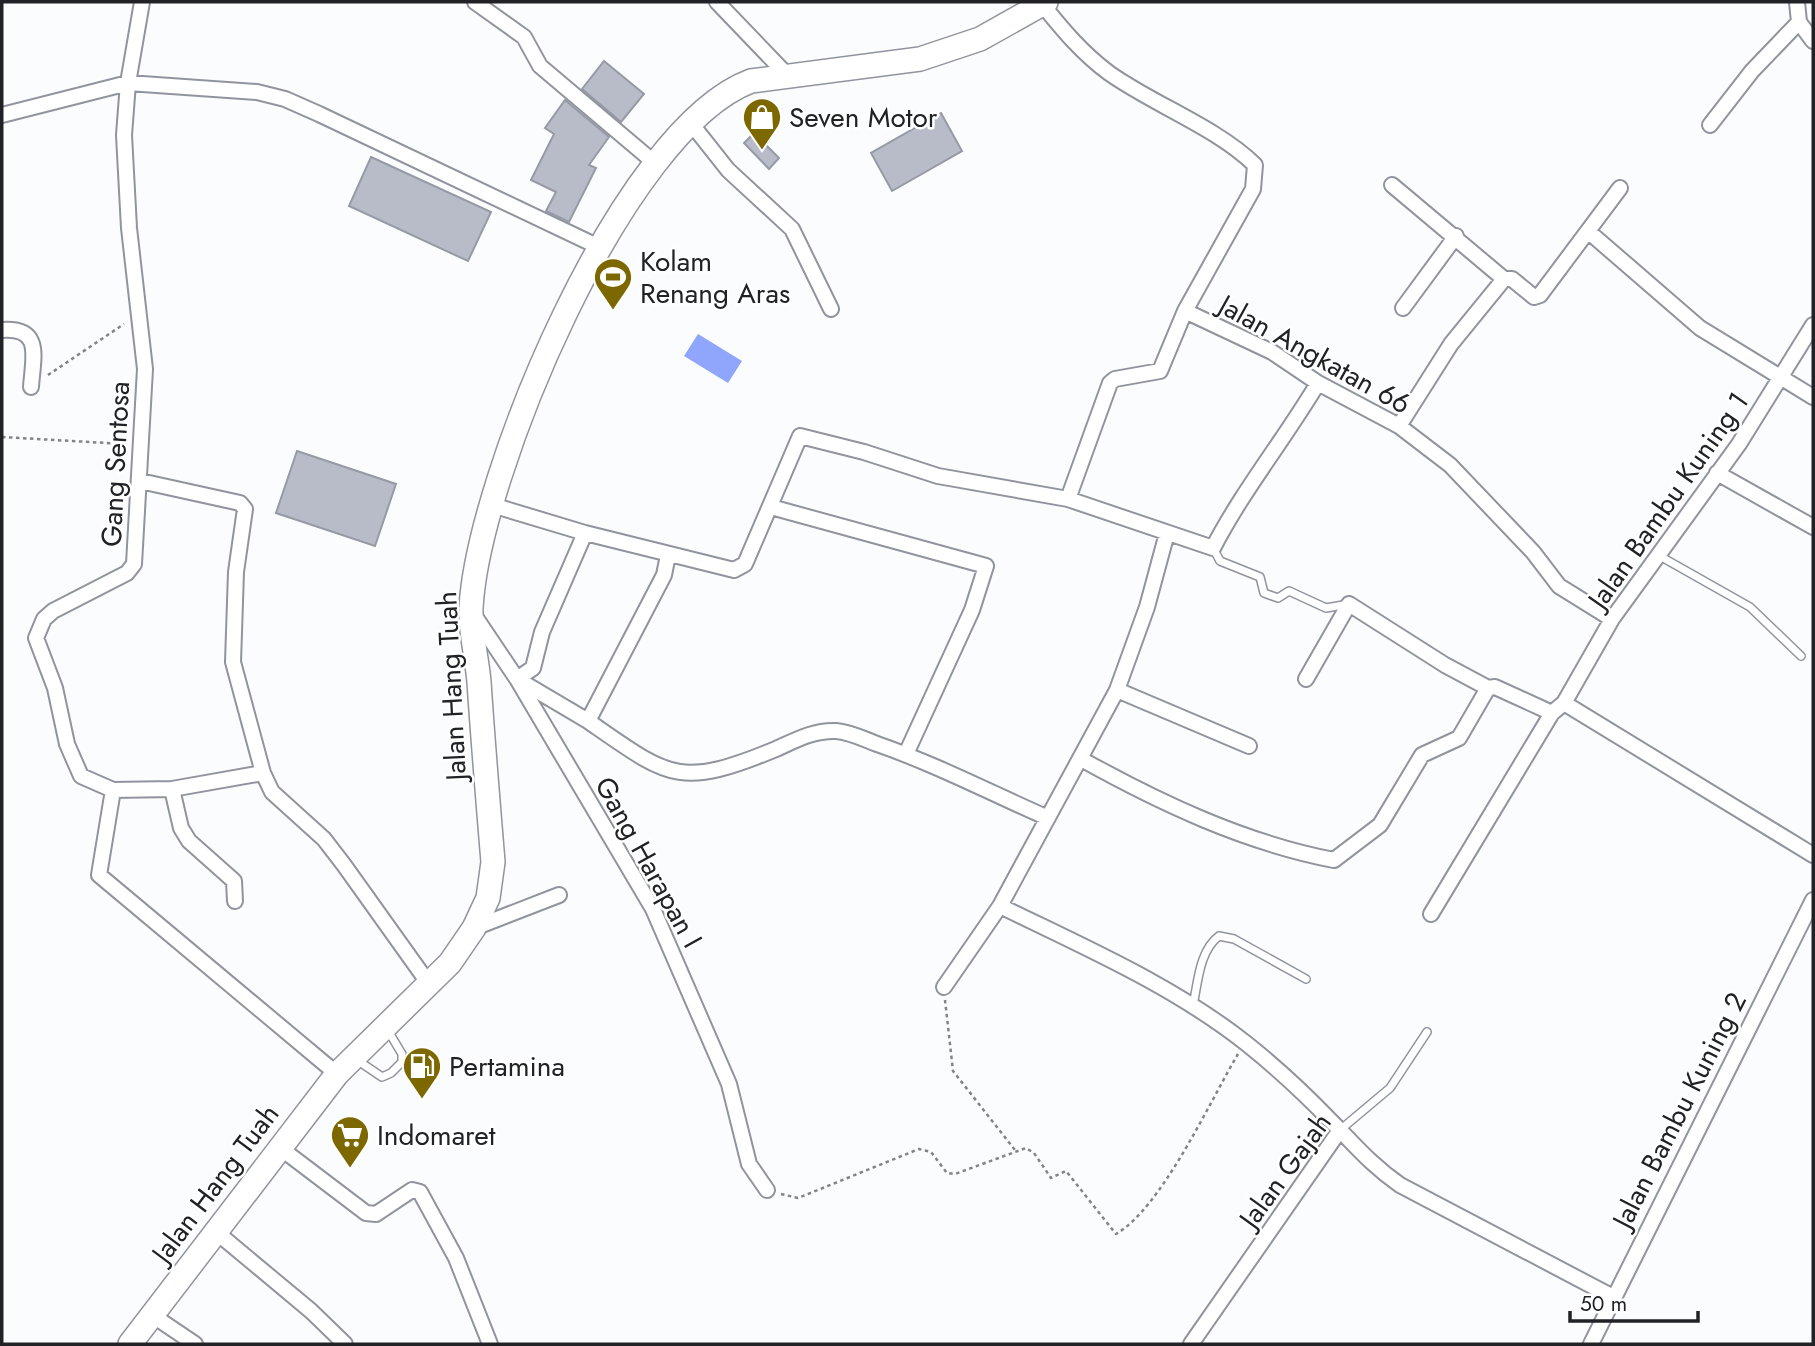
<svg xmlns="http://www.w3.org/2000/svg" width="1815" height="1346" viewBox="0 0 1815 1346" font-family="Jost,sans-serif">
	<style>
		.water { fill: #90a5fc }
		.building { fill: #b8bcc8; stroke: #969aa5; stroke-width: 2 }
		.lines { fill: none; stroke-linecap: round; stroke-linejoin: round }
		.service-casing { stroke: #90949f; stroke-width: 10 }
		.minor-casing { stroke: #90949f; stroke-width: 18 }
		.primary-casing { stroke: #90949f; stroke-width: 26 }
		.path { stroke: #838487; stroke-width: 2.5; stroke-dasharray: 3.5 3.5; stroke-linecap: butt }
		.service { stroke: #fff; stroke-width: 7 }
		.minor { stroke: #fff; stroke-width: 14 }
		.primary { stroke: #fff; stroke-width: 23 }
		.labels { text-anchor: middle; stroke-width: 5; stroke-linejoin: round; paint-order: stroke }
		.poi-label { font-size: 28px; fill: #212226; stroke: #fff; text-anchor: start }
		.street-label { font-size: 28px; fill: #212226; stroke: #fff }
	</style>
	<rect width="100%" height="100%" fill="#fbfcfe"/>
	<path class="water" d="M 698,334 L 742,361 L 728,383 L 684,356 Z"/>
	<path class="building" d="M 604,61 L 644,94 L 621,122 L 582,89 Z
		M 565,100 L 609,137 L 589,165 L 596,168 L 569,222 L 546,211 L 556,192 L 531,180 L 554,134 L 545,128 Z
		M 941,113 L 962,151 L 892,191 L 871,153 Z
		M 754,133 L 779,158 L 769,169 L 744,143 Z
		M 371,157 L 491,212 L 468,261 L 349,206 Z
		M 297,451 L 396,484 L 375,546 L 276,513 Z"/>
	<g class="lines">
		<g class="service-casing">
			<path id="service" d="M 1213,548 L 1220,561 L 1260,577 L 1264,593 L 1278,598 L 1289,591 L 1326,608 L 1349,604
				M 1658,555 L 1750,607 L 1801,656
				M 1193,1005 C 1198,983 1199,951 1219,936 L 1234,939 L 1306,979
				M 357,1060 L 382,1077 L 391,1073 L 402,1062 L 402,1054 L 387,1029
				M 1340,1130 L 1390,1088 L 1427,1032"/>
		</g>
		<g class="minor-casing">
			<path id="minor" d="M 142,2 L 128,83 L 124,135 L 129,228 L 145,369 L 134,564 L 127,573 L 53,611 L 44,619 L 36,638 L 55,688 L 67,744 L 81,776 L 113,790 L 172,789 L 181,828 L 189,841 L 234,881 L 235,901
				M 475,2 L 524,37 L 540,66 L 656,164
				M 717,2 L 789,77
				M 1797,2 L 1799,22 L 1813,41
				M 1042,4 C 1063,30 1082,53 1109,73 C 1154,105 1216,127 1255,165 L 1253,189 L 1185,311 L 1160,371 L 1115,379 L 1110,383 L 1068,499
				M 2,115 L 128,83 L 257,92 L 285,99 L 319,114 L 601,248
				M 690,122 L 728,170 L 792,229 L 831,309
				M 1710,125 L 1752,71 L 1799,22
				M 1392,185 L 1504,279
				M 1589,232 L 1700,328 L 1813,397
				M 1403,308 L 1456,236
				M 1185,311 L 1272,352 L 1318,383 L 1399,426 L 1450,465 L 1533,552 L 1559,586 L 1612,619
				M 2,330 C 43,327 33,357 31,387
				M 1399,426 L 1451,344 L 1504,279 L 1512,279 L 1534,297 L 1540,295 L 1620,188
				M 1717,473 L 1813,527
				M 140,481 L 240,503 L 245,509 L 236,572 L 233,662 L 263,773 L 272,792 L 324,839 L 344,865 L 429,984
				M 492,505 L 585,533 L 734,570 L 745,564 L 800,436 L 864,452 L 938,476 L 1068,499 L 1213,548 C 1243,490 1284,440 1318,383
				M 771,507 L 986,566 L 972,610 L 906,754
				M 585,533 L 542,632 L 533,668 L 517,679 L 588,721 L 664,575 L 668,555
				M 474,615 L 517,679 L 653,909 L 729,1084 L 749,1164 L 767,1190
				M 1306,679 L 1349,604 L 1445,665 L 1488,688 L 1495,687 L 1552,713
				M 1117,690 L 1249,746
				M 1564,703 L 1813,855
				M 588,721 C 670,778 679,789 776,749 C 796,740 814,730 836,731 C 850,732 864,739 877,744 C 935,764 991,793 1048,818
				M 1081,759 C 1160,803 1245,843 1334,860 L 1380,825 L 1422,755 L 1459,738 L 1488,688
				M 172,789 L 263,773
				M 113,790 L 99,875 L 337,1074
				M 1000,906 C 1084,947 1174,986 1247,1044 C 1277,1068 1304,1093 1330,1120 C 1354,1144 1371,1165 1400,1185 L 1613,1297
				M 1431,914 L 1552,713 L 1564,703 L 1612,619 L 1739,444 L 1813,325
				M 474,928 L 559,895
				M 944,987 L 1000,906 L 1117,690 L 1147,607 L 1167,533
				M 279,1147 L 366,1213 L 376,1214 L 412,1190 L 420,1192 L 456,1258 L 490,1344
				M 215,1231 L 311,1311 L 345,1344
				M 152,1315 L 195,1344
				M 1191,1344 L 1340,1130
				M 1591,1344 L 1813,900"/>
		</g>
		<g class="primary-casing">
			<path id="primary" d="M 130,1344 L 337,1074 L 450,963 L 474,928 L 488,898 L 493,862 C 488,802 483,742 479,682 C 477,658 470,632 471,608 C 478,477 622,129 751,81 L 920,59 L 980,39 L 1046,2"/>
		</g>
		<path class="path" d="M 48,375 L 124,324
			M 2,437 L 124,444
			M 945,1000 L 953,1071 L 1015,1150
			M 781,1194 L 798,1198 L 919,1149 L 931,1152 L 947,1173 L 955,1174 L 1026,1148 L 1034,1153 L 1051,1178 L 1066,1171 L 1116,1234 C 1162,1207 1209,1103 1238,1054"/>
		<use href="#service" class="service"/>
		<use href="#minor" class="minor"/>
		<use href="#primary" class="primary"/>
	</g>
	<defs>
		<g id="shop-pin" transform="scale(2.0125)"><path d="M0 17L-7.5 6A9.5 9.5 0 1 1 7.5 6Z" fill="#7d6800" stroke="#fff"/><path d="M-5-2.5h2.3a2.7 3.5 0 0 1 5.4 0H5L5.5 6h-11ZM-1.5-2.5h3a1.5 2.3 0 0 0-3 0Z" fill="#fff"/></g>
		<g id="stadium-pin" transform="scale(2.0125)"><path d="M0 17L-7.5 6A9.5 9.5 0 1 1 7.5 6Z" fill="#7d6800" stroke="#fff"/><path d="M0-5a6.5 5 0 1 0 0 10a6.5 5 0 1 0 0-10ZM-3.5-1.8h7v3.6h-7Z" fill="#fff"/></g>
		<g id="fuel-pin" transform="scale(2.0125)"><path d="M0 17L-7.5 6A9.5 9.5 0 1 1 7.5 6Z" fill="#7d6800" stroke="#fff"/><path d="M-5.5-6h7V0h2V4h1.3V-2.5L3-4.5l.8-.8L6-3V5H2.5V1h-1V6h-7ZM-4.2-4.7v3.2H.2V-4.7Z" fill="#fff"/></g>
		<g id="supermarket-pin" transform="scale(2.0125)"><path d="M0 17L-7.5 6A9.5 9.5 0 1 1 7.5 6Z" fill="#7d6800" stroke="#fff"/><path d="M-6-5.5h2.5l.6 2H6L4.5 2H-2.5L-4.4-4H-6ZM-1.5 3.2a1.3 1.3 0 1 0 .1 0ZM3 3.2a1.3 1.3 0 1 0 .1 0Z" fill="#fff"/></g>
	</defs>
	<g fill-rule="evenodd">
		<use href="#shop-pin" x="762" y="117"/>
		<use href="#stadium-pin" x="613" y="277"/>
		<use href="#fuel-pin" x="422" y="1066"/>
		<use href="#supermarket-pin" x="350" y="1135"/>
	</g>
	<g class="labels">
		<g class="poi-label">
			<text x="789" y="127">Seven Motor</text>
			<text x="640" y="271">Kolam<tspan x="640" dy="32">Renang Aras</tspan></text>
			<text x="449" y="1076">Pertamina</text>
			<text x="377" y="1145">Indomaret</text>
		</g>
		<g class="street-label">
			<text transform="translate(1315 354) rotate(29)" y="10">Jalan Angkatan 66</text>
			<text transform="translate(115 464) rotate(-87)" y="10">Gang Sentosa</text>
			<text transform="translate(1668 500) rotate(-55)" y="10">Jalan Bambu Kuning 1</text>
			<text transform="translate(451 686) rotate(-93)" y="10">Jalan Hang Tuah</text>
			<text transform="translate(649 862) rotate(61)" y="10">Gang Harapan I</text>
			<text transform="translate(1679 1110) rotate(-63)" y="10">Jalan Bambu Kuning 2</text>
			<text transform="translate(1285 1170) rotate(-54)" y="10">Jalan Gajah</text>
			<text transform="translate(215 1183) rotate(-53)" y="10">Jalan Hang Tuah</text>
		</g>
	</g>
	<rect width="1815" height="1346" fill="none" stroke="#212226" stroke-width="7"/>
	<path d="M1570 1311v10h128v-10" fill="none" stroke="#212226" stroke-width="3.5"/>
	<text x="1580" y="1311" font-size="21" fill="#212226" stroke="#ffffff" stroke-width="5" paint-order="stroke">50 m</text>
</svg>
